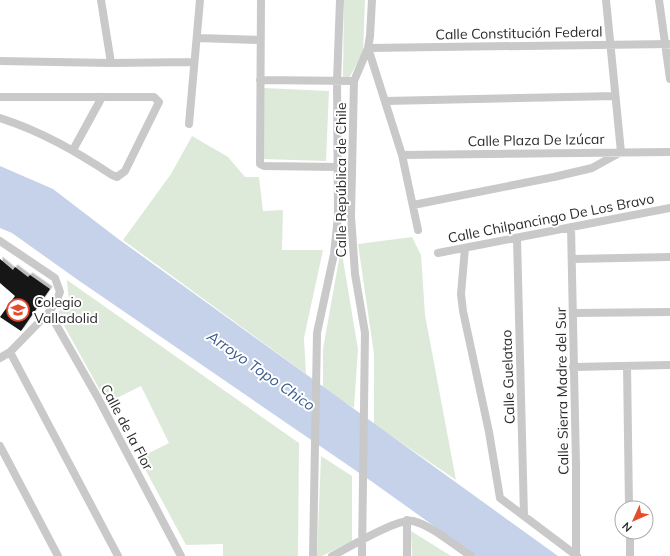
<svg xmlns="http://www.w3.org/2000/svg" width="670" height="556" viewBox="0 0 670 556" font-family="Mulish,sans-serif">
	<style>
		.green { fill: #deead9 }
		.water { fill: #c5d2ea }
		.building { fill: #131313; filter: url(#shadow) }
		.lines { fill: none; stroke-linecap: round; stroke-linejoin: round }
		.minor { stroke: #c9c9c9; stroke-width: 8 }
		.labels { text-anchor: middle; stroke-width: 4; stroke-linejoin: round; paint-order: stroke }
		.street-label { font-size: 14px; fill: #2c2c2c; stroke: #fff }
		.poi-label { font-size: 14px; fill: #2c2c2c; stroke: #fff; text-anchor: start }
		.water-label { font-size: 15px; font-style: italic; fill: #3b598c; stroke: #fff }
	</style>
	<defs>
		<filter id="shadow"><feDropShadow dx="2.5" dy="-2.5" stdDeviation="0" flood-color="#0004"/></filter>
	</defs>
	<rect width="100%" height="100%" fill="#fff"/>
	<path class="green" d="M 344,0 L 365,0 L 363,53 L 349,78 L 343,77 Z
		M 264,88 L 329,91 L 326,161 L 262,159 Z
		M 192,136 L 228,157 L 245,177 L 259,177 L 263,211 L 283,210 L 282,250 L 323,250 L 304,338 L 306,374 L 123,240 L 171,174 Z
		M 412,237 L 421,255 L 425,315 L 456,480 L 374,424 L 374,354 L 358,244 Z
		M 341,248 L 358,349 L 354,408 L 323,390 L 323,349 Z
		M 67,280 L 299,443 L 298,556 L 223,556 L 223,544 L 186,545 L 139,458 L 169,443 L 141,386 L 107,403 L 57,313 L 69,302 Z
		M 321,456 L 352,476 L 352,541 L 322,556 L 317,556 Z
		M 411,531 L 451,556 L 412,556 Z"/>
	<path class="water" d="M 0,166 L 53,189 L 117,238 L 558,556 L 476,556 L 371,481 L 78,280 L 12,233 L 0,228 Z"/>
	<path class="building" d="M 0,259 L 13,270 L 15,267 L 28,277 L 30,275 L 50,289 L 21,331 L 0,317 L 15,296 L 0,283 Z"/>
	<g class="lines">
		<path class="minor" d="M 101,0 L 111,63
			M 261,0 L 260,164 L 264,166 L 338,167
			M 659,0 L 670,79
			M 197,38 L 260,40
			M 368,48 L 670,44
			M 368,48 L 402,155 L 418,230
			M 0,61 L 111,63 L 194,62
			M 260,80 L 354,81
			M 0,97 L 154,97 L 159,102 L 125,171 L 117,177 L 112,175 C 77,152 41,131 0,118
			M 385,101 L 615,96
			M 189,124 L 200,0
			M 73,150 L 102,97
			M 402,155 L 670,152
			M 413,205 L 554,177 L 592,168 L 621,152 L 606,0
			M 571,227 L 576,464 L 576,555
			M 517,238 L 524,516
			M 0,241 L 55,278 L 60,292 L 57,300 L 49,312 L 10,352 L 0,358
			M 465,248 L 461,294 L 463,311 L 489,432 L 500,498 L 577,556
			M 438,253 L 670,208
			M 572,259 L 670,257
			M 49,312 L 98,398 L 181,556
			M 573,313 L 670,312
			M 10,352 L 118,556
			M 627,366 L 629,508
			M 573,367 L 670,365
			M 0,446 L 58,556
			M 407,520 L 407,556
			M 313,556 L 317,333 L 334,254 L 338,217 L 337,81 L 340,0
			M 332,556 C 348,548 397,518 413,521 C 431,525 455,546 471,556
			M 362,556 L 365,333 L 355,274 L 351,216 L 354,81 L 368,48 L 370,36 L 372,0
			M 630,556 L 630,532"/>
	</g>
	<defs>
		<g id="school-ring" transform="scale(1.15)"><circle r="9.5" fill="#fff" stroke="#e34d2e" stroke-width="1.5"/><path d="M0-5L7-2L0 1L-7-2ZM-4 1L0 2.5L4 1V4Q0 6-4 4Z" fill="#e34d2e"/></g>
	</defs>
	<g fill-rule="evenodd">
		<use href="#school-ring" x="18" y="310"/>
	</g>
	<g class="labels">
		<g class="street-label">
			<text transform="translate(519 33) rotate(-1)" y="5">Calle Constitución Federal</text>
			<text transform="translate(536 140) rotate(-1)" y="5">Calle Plaza De Izúcar</text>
			<text transform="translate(341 180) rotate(-90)" y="5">Calle República de Chile</text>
			<text transform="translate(551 218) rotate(-11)" y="5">Calle Chilpancingo De Los Bravo</text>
			<text transform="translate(508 377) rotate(-92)" y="5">Calle Guelatao</text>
			<text transform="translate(562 391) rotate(-91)" y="5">Calle Sierra Madre del Sur</text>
			<text transform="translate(127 427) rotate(62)" y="5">Calle de la Flor</text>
		</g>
		<g class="poi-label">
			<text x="34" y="307">Colegio<tspan x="34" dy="16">Valladolid</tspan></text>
		</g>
		<g class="water-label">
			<text transform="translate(261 371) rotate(35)" y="5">Arroyo Topo Chico</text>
		</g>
	</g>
	<g transform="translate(634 520) rotate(225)"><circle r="19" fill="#ffffff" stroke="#ababab"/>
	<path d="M0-3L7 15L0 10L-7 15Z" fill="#e34d2e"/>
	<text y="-6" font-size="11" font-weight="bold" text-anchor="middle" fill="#2c2c2c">N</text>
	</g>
</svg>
